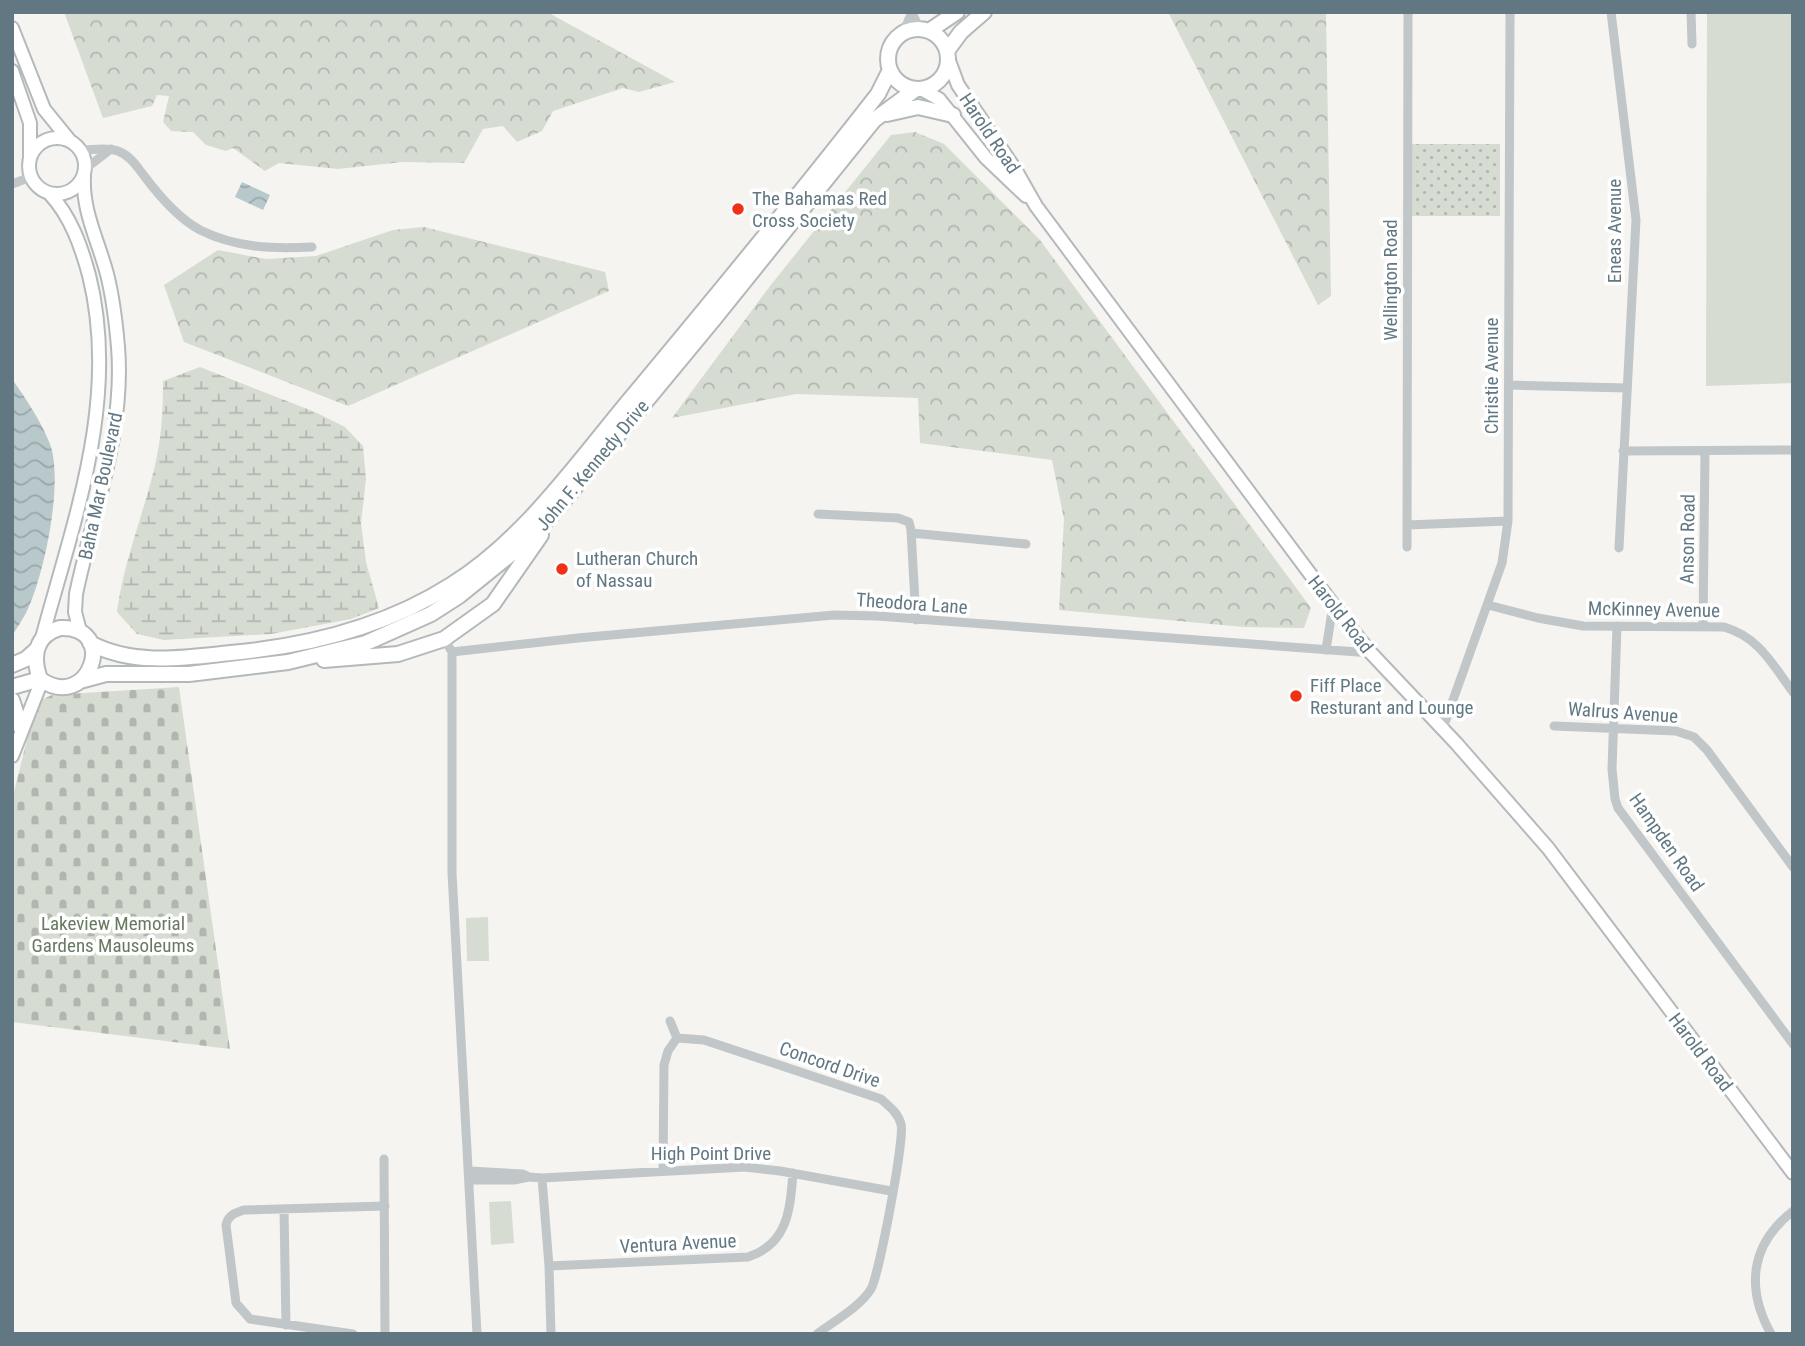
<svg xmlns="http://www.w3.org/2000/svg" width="1805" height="1346" viewBox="0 0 1805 1346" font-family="'Roboto Condensed',sans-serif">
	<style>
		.grass { fill: #d6dcd1 }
		.forest { fill: url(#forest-crowns) }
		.wetland { fill: url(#wetland-marsh) }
		.cemetery { fill: url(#cemetery-stones) }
		.park { fill: url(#park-dots) }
		.water { fill: url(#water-waves) }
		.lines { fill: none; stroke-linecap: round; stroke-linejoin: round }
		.major-casing { stroke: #b4b9bc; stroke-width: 16 }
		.highway-casing { stroke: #b3b8ba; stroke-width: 18 }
		.minor { stroke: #c1c6c8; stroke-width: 9 }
		.major { stroke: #fff; stroke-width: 12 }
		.highway { stroke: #fff; stroke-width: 14 }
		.poi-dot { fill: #ef3115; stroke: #fff; stroke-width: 2.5 }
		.labels { text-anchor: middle; stroke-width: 7; stroke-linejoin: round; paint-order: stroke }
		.street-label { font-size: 19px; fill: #617883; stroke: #fff }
		.poi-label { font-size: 19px; fill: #617883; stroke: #fff; text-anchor: start }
		.park-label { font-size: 19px; fill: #687a60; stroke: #fff }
	</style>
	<defs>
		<pattern id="forest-crowns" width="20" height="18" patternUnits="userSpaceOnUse" patternTransform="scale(1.75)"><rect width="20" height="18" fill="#d6dcd1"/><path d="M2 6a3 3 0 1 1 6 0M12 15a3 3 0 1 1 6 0" fill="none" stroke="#b1b7af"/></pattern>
		<pattern id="wetland-marsh" width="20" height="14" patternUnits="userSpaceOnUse" patternTransform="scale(1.75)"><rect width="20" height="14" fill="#d6dcd1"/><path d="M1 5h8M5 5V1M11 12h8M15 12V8" fill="none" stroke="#b1b7af"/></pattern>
		<pattern id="cemetery-stones" width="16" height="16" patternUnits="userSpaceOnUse" patternTransform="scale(1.75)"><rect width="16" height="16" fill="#d6dcd1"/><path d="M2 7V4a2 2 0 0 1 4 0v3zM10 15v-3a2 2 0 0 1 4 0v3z" fill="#b1b7af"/></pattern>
		<pattern id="park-dots" width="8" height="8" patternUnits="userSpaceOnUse" patternTransform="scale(1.75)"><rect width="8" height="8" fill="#d6dcd1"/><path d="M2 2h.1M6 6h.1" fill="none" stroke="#b1b7af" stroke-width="1.8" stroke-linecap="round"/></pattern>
		<pattern id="water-waves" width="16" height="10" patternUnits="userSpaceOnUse" patternTransform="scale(1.75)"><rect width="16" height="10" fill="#b8c8cb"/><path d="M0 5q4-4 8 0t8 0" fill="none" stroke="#99a7aa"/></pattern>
	</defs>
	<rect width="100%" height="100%" fill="#f5f4f0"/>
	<path class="grass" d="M 1707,12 L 1793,12 L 1793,383 L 1706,386 Z
		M 488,917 L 489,961 L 467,961 L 466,918 Z
		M 511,1201 L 514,1243 L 491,1245 L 489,1202 Z"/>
	<path class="forest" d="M 64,12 L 547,12 L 675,82 L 639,92 L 623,88 L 553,111 L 542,131 L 517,142 L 503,126 L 483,129 L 464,163 L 403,162 L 338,169 L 279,163 L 265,171 L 233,148 L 226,151 L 206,145 L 193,132 L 171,131 L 163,122 L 169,96 L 157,95 L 152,106 L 103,118 Z
		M 1168,12 L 1326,12 L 1331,296 L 1318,305 Z
		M 915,132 L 944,144 L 1040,240 L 1311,608 L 1304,628 L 1244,627 L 1059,610 L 1064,519 L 1052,460 L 920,443 L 918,398 L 796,394 L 672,418 L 770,286 L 891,135 Z
		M 424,227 L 605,272 L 609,291 L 348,406 L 184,342 L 164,285 L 218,250 L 266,259 L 316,256 L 393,230 Z"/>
	<path class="wetland" d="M 200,367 L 315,412 L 345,427 L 363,446 L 366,479 L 361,523 L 366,562 L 379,608 L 351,619 L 271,634 L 164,640 L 137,634 L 117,612 C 124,558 146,509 157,456 C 162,431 163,407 163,381 Z"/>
	<path class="cemetery" d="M 179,687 L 230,1049 L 12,1022 L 12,800 L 34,711 L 41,700 L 52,695 Z"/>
	<path class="park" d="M 1410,144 L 1500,144 L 1500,216 L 1410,216 Z"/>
	<path class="water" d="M 242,182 L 270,195 L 263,210 L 235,197 Z
		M 12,379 C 26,399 41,421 50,444 C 64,482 44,577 26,613 C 22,620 17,628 12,636 Z"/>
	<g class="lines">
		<g class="major-casing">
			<path id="major" d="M 12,28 L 44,109 L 70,141
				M 948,58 L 958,85 L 1015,169 L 1036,206 L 1349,626 L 1371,653 L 1456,743 L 1548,848 L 1793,1173
				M 12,71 L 30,123 L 30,158
				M 921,89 L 939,99 L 986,158 L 1026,196
				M29 166a28 28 0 1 1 56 0a28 28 0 1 1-56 0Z
				M 80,631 L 75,612 L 76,594 C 93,513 125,431 118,347 C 116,323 113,298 107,274 C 98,240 82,211 84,176
				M 42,638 C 74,519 120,399 89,275 C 81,246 71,217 50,194
				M 12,756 L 42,680"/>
		</g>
		<g class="highway-casing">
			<path id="highway" d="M888 59a30 30 0 1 1 60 0a30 30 0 1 1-60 0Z
				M 929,31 L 957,12
				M 947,51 L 961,32 L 984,12
				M 887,114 L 918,107 L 953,115
				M 60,628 C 120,625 89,714 40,679 C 32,657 35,635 60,628 Z
				M 90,643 C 133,666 184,658 231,653 C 308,646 385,627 451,585 C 523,540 574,467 627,403 C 712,301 797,198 878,94 L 890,70
				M 324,660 L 398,654 L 444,639 L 493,604 L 541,535
				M 12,665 L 26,659 L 36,650
				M 80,681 L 106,674 L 189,674 L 288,662 L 366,643 L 431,614 L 459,596 L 516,550 L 552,515 L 714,319 L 874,120 L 916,89
				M 12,687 L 40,679
				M 12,700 L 21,728"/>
		</g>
		<path class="minor" d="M 1611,12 L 1636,220 L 1619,548
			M 1691,12 L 1692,44
			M 912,13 L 920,29
			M 903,33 L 912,12
			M 80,150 C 93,150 106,147 118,151 C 131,156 137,167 145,177 C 160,197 178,218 200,230 C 236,248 273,249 312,247
			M 85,169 L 111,149
			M 12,184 L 31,177
			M 1509,385 L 1627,388
			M 1623,451 L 1793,450
			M 818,514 L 898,518 L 909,522 L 911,530 L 916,620
			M 1407,525 L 1508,521
			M 911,533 L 1026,544
			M 1407,547 L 1408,12
			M 1488,605 L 1538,618 L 1583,626 L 1724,627 C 1759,637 1772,664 1793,692
			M 1617,626 L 1612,769 L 1615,799 L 1618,808 L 1793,1044
			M 1703,627 L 1705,451
			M 444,639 L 452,652 L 452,873 L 477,1334
			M 1326,650 L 1333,605
			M 452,652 L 578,638 L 834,615 L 877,616 L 1371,653
			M 1554,726 L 1676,731 L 1694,737 L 1707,750 L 1793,867
			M 1443,728 L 1502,563 L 1508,521 L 1510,12
			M 670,1021 L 677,1038
			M 384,1159 L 385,1334
			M 663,1170 L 664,1065 L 668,1051 L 677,1038 L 704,1040 L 881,1099 C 889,1106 898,1113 901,1124 C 905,1138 879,1275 871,1289 C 860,1307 834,1321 817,1334
			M 470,1171 L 523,1174 L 529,1177 L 542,1178 L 745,1167 L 780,1171 L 891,1191
			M 542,1178 L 549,1266 L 551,1334
			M 470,1180 L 514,1180 L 529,1177
			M 284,1210 L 286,1325
			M 549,1266 L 748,1257 C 788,1244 790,1210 793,1173
			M 353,1334 L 250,1319 L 236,1303 L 226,1225 C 228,1215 235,1213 244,1210 L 385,1206
			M 1771,1334 C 1745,1287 1751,1244 1793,1211"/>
		<use href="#major" class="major"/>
		<use href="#highway" class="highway"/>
	</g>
	<g class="poi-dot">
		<circle cx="738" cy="209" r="7"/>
		<circle cx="562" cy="569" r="7"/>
		<circle cx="1296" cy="696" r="7"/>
	</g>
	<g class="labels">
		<g class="street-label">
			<text transform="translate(990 133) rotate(56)" y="7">Harold Road</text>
			<text transform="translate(1614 231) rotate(-90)" y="7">Eneas Avenue</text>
			<text transform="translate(1390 280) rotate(-90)" y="7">Wellington Road</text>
			<text transform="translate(1491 376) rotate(-90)" y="7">Christie Avenue</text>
			<text transform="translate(592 465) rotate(-50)" y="7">John F. Kennedy Drive</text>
			<text transform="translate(100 486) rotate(-78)" y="7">Baha Mar Boulevard</text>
			<text transform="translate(1687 539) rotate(-89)" y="7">Anson Road</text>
			<text transform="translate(912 603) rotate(4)" y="7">Theodora Lane</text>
			<text transform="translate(1654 609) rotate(1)" y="7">McKinney Avenue</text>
			<text transform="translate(1341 614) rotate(52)" y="7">Harold Road</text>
			<text transform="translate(1623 712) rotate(4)" y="7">Walrus Avenue</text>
			<text transform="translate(1667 842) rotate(55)" y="7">Hampden Road</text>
			<text transform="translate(1701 1052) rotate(53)" y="7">Harold Road</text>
			<text transform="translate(830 1064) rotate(19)" y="7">Concord Drive</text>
			<text x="711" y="1160">High Point Drive</text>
			<text transform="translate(678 1243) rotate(-3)" y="7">Ventura Avenue</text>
		</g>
		<g class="poi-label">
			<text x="752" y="205">The Bahamas Red<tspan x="752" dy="22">Cross Society</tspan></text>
			<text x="576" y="565">Lutheran Church<tspan x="576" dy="22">of Nassau</tspan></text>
			<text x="1310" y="692">Fiff Place<tspan x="1310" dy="22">Resturant and Lounge</tspan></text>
		</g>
		<g class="park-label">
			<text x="113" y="930">Lakeview Memorial<tspan x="113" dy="22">Gardens Mausoleums</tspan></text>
		</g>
	</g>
	<rect width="1805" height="1346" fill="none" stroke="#617883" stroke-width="28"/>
</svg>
